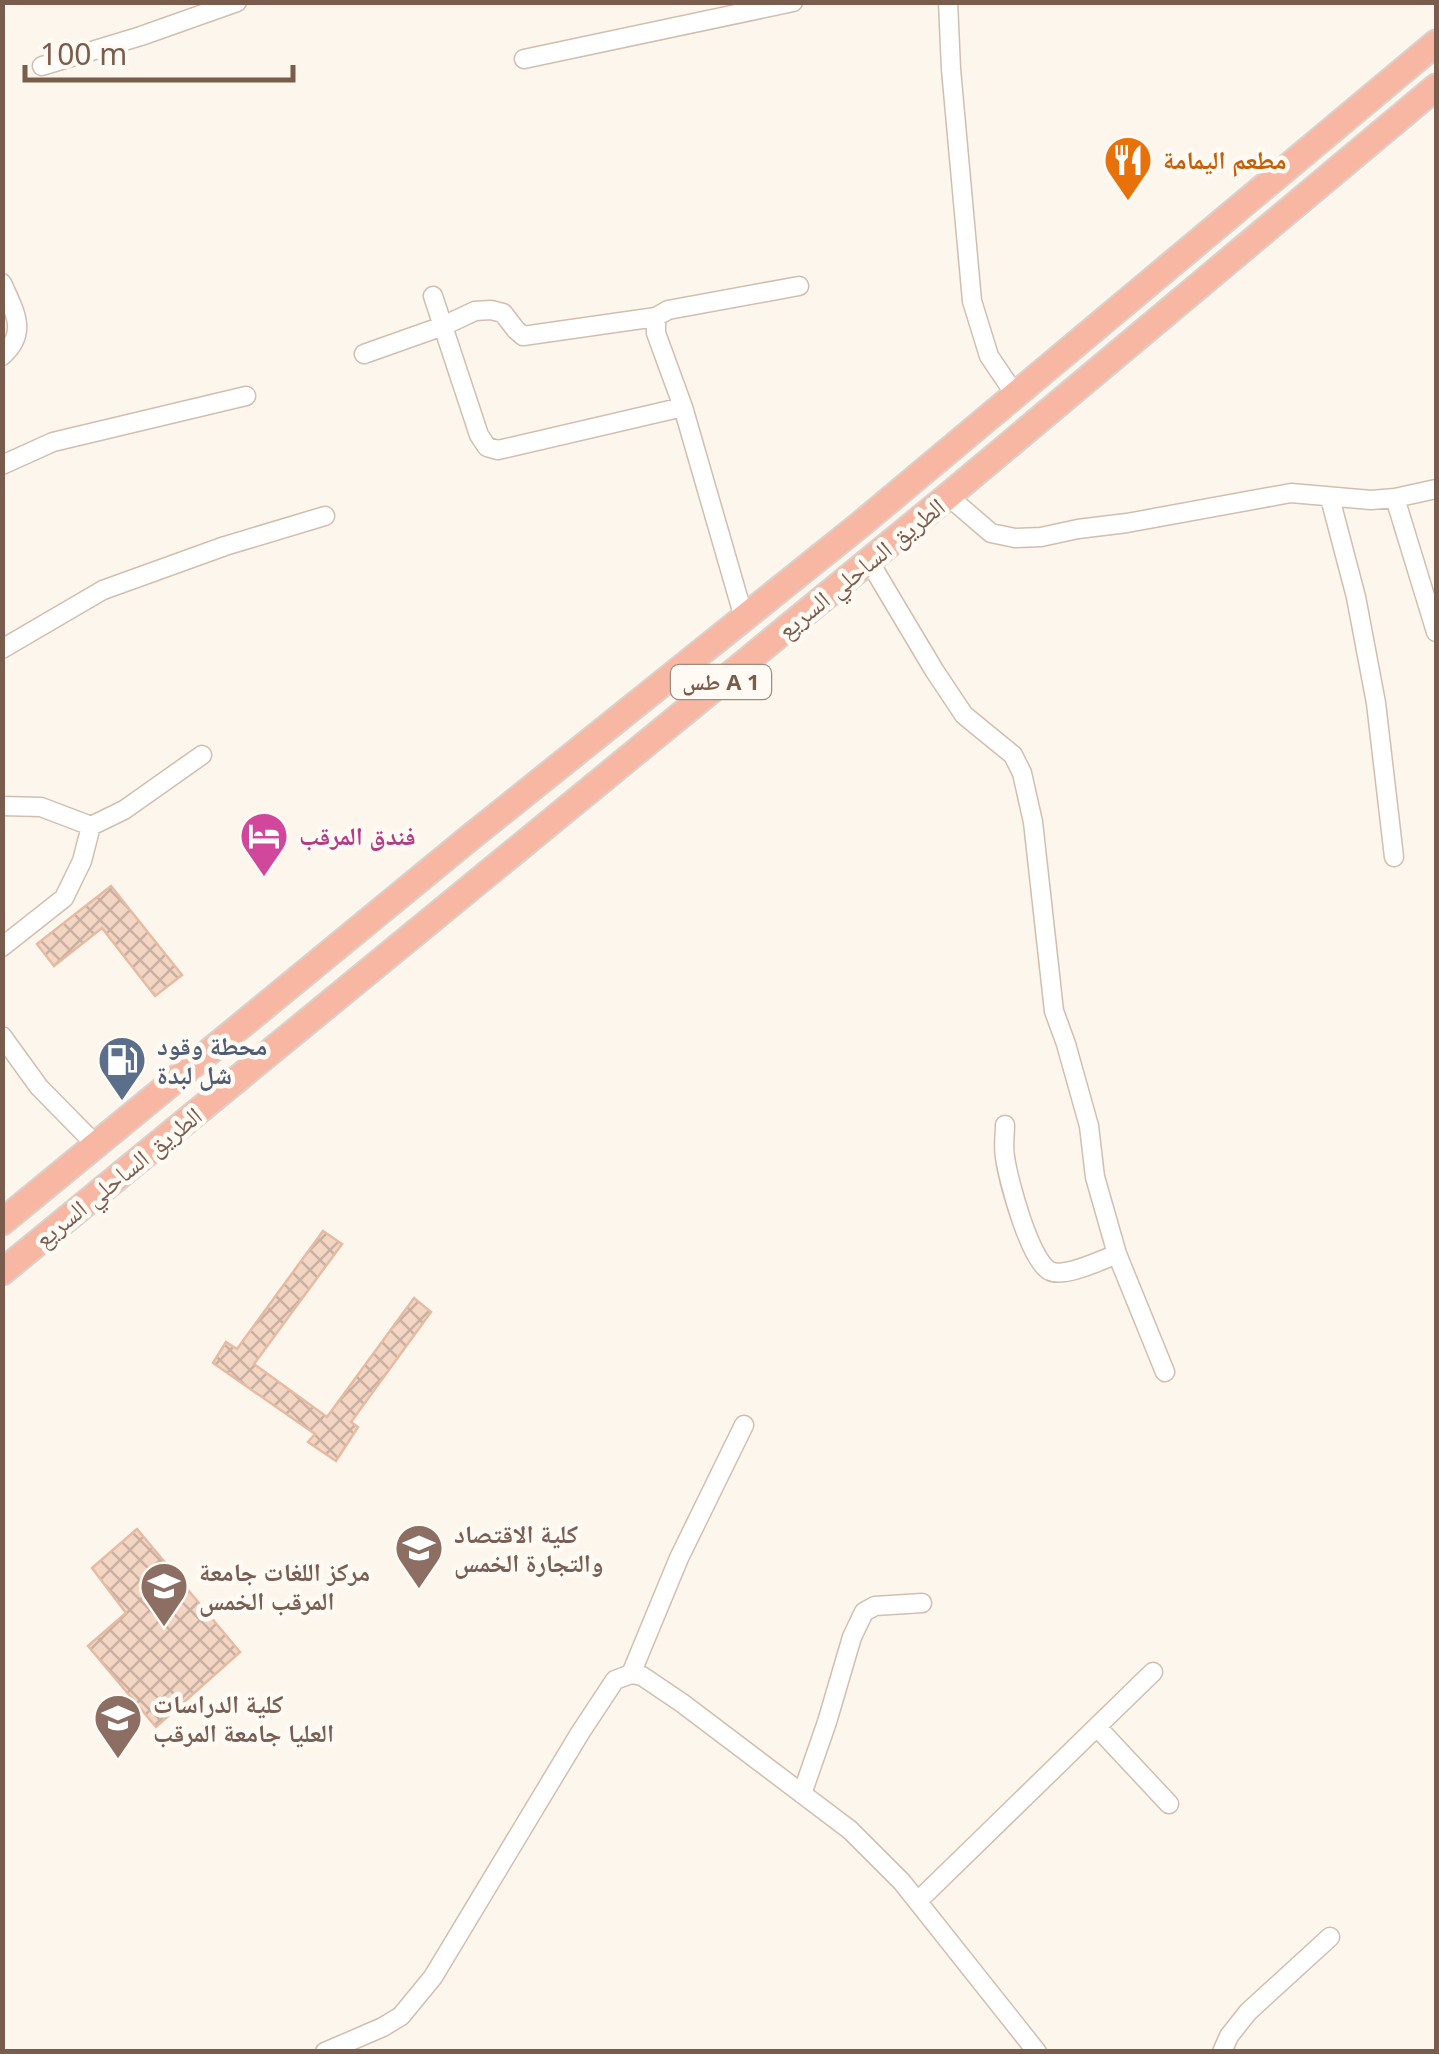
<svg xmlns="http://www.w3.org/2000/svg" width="1439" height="2054" viewBox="0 0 1439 2054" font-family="'Noto Sans','Noto Naskh Arabic',sans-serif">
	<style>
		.building { fill: url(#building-cross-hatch); stroke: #e6bba3; stroke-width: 2.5 }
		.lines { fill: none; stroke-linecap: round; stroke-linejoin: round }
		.minor-casing { stroke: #d1beb0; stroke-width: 21 }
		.highway-casing { stroke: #dad1cd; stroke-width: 29 }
		.minor { stroke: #fff; stroke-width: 18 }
		.highway { stroke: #f7b7a3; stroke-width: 25 }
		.labels { text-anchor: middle; stroke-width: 9; stroke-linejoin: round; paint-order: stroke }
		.shield { fill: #fffaf3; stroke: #a28b7f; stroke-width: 2.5 }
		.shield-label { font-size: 22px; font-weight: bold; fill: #7a5c4d }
		.food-label { font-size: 25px; font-weight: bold; fill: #c56008; stroke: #fffaf3; text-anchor: start }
		.street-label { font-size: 25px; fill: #7a5c4d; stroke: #fffaf3 }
		.hotel-label { font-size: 25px; font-weight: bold; fill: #b23c85; stroke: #fffaf3; text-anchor: start }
		.service-label { font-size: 25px; font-weight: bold; fill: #4e5e75; stroke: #fffaf3; text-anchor: start }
		.education-label { font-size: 25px; font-weight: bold; fill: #785e54; stroke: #fffaf3; text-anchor: start }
	</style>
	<defs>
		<pattern id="building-cross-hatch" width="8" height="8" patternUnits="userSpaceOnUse" patternTransform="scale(2.5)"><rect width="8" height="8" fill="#f3d5c3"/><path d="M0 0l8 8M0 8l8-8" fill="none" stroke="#cab0a1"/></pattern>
	</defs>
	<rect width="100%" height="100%" fill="#fdf6ec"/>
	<path class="building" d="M 111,886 L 182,975 L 155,996 L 102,928 L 54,966 L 37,944 Z
		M 323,1231 L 342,1244 L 254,1364 L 327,1417 L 414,1298 L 431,1312 L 351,1422 L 358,1427 L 336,1461 L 308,1442 L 315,1434 L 213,1363 L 226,1342 L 237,1349 Z
		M 137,1529 L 240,1652 L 156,1727 L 88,1646 L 126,1613 L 92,1568 Z"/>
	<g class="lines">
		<g class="minor-casing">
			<path id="minor" d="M 948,2 L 951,69 L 972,301 L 989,356 L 1016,396
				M 524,59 L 793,2
				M 42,66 L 141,36 L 237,2
				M 2,283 C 14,311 29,332 2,356
				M 433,296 L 479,435 L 487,447 L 498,450 L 683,407
				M 656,317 L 656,333 L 683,407 L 744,618
				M 364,354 L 443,326 L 475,311 L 491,310 L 503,313 L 516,330 L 523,336 L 656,317 L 668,310 L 799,286
				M 2,465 L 53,442 L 246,396
				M 948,496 L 991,533 L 1015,538 L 1041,537 L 1078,529 L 1127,523 L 1291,493 L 1371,500 L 1395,498 L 1436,489
				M 1330,498 L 1356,597 L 1376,703 L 1394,857
				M 1395,498 L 1436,632
				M 869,561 L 934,670 L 964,715 L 1013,755 L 1022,773 L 1033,822 L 1054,1011 L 1066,1044 L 1089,1126 L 1095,1177 L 1117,1254 L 1165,1372
				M 2,649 L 103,590 L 225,546 L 325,516
				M 2,806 L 41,807 L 91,826 L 124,810 L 202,755
				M 2,947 L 64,898 L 82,861 L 91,826
				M 2,1036 L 39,1087 L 95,1144
				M 1005,1125 C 1005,1135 1003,1147 1005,1157 C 1008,1179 1030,1262 1050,1271 C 1064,1278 1102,1260 1117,1254
				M 631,1674 L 679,1558 L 744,1425
				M 1097,1727 L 1169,1804
				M 802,1794 L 827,1722 L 852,1637 L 864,1612 L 875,1606 L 922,1603
				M 918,1901 L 1153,1672
				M 325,2052 L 383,2027 L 401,2016 L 433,1977 L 580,1733 L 615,1680 L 631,1674 L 642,1676 L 682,1703 L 850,1830 L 902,1882 L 1037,2052
				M 1222,2052 L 1229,2036 L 1248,2012 L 1330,1937"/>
		</g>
		<g class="highway-casing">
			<path id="highway" d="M 2,1222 L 467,840 L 861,524 L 1436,43
				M 2,1272 L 948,496 L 1436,87"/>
		</g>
		<use href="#minor" class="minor"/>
		<use href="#highway" class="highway"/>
	</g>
	<defs>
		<g id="restaurant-pin" transform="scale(2.5)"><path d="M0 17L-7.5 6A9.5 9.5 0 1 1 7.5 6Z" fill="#e8710a" stroke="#fffaf3"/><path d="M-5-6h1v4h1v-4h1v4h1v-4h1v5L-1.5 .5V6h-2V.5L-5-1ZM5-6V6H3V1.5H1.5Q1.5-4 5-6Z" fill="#fff"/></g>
		<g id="hotel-pin" transform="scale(2.5)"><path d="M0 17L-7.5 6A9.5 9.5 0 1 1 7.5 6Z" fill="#d1479c" stroke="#fffaf3"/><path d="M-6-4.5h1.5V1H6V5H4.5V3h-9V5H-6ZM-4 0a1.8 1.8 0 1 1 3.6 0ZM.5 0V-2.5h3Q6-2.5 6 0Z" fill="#fff"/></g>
		<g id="fuel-pin" transform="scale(2.5)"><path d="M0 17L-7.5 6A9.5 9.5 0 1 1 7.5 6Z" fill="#5c6f8a" stroke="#fffaf3"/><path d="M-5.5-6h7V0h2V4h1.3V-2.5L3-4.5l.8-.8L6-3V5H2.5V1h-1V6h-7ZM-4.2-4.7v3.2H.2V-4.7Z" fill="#fff"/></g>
		<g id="university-pin" transform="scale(2.5)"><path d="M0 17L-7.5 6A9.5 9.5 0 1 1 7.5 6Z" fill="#8d6e63" stroke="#fffaf3"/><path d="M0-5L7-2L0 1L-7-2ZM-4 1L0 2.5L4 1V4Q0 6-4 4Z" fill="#fff"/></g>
	</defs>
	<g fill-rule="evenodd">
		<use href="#restaurant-pin" x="1128" y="160"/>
		<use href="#hotel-pin" x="264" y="836"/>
		<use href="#fuel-pin" x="122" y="1060"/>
		<use href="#university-pin" x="419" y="1548"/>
		<use href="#university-pin" x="164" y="1586"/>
		<use href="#university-pin" x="118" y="1718"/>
	</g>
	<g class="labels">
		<rect class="shield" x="671" y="665" width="100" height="34" rx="8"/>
		<g class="shield-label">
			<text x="721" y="690">طس A 1</text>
		</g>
		<g class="food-label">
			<text x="1163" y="169">مطعم اليمامة</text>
		</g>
		<g class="street-label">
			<text transform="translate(861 568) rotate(-39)" y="9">الطريق الساحلي السريع</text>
			<text transform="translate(118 1177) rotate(-39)" y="9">الطريق الساحلي السريع</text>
		</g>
		<g class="hotel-label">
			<text x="299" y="845">فندق المرقب</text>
		</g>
		<g class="service-label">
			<text x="157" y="1055">محطة وقود<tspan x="157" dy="29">شل لبدة</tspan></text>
		</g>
		<g class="education-label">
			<text x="454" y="1543">كلية الاقتصاد<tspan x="454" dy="29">والتجارة الخمس</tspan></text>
			<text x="199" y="1581">مركز اللغات جامعة<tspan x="199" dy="29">المرقب الخمس</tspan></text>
			<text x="153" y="1713">كلية الدراسات<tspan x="153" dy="29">العليا جامعة المرقب</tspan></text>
		</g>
	</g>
	<rect width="1439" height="2054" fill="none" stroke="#7a5c4d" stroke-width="10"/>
	<path d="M25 65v15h268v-15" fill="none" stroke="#7a5c4d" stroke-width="5"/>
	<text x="40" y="65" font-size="30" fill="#7a5c4d" stroke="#fffaf3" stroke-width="8" paint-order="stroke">100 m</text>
</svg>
